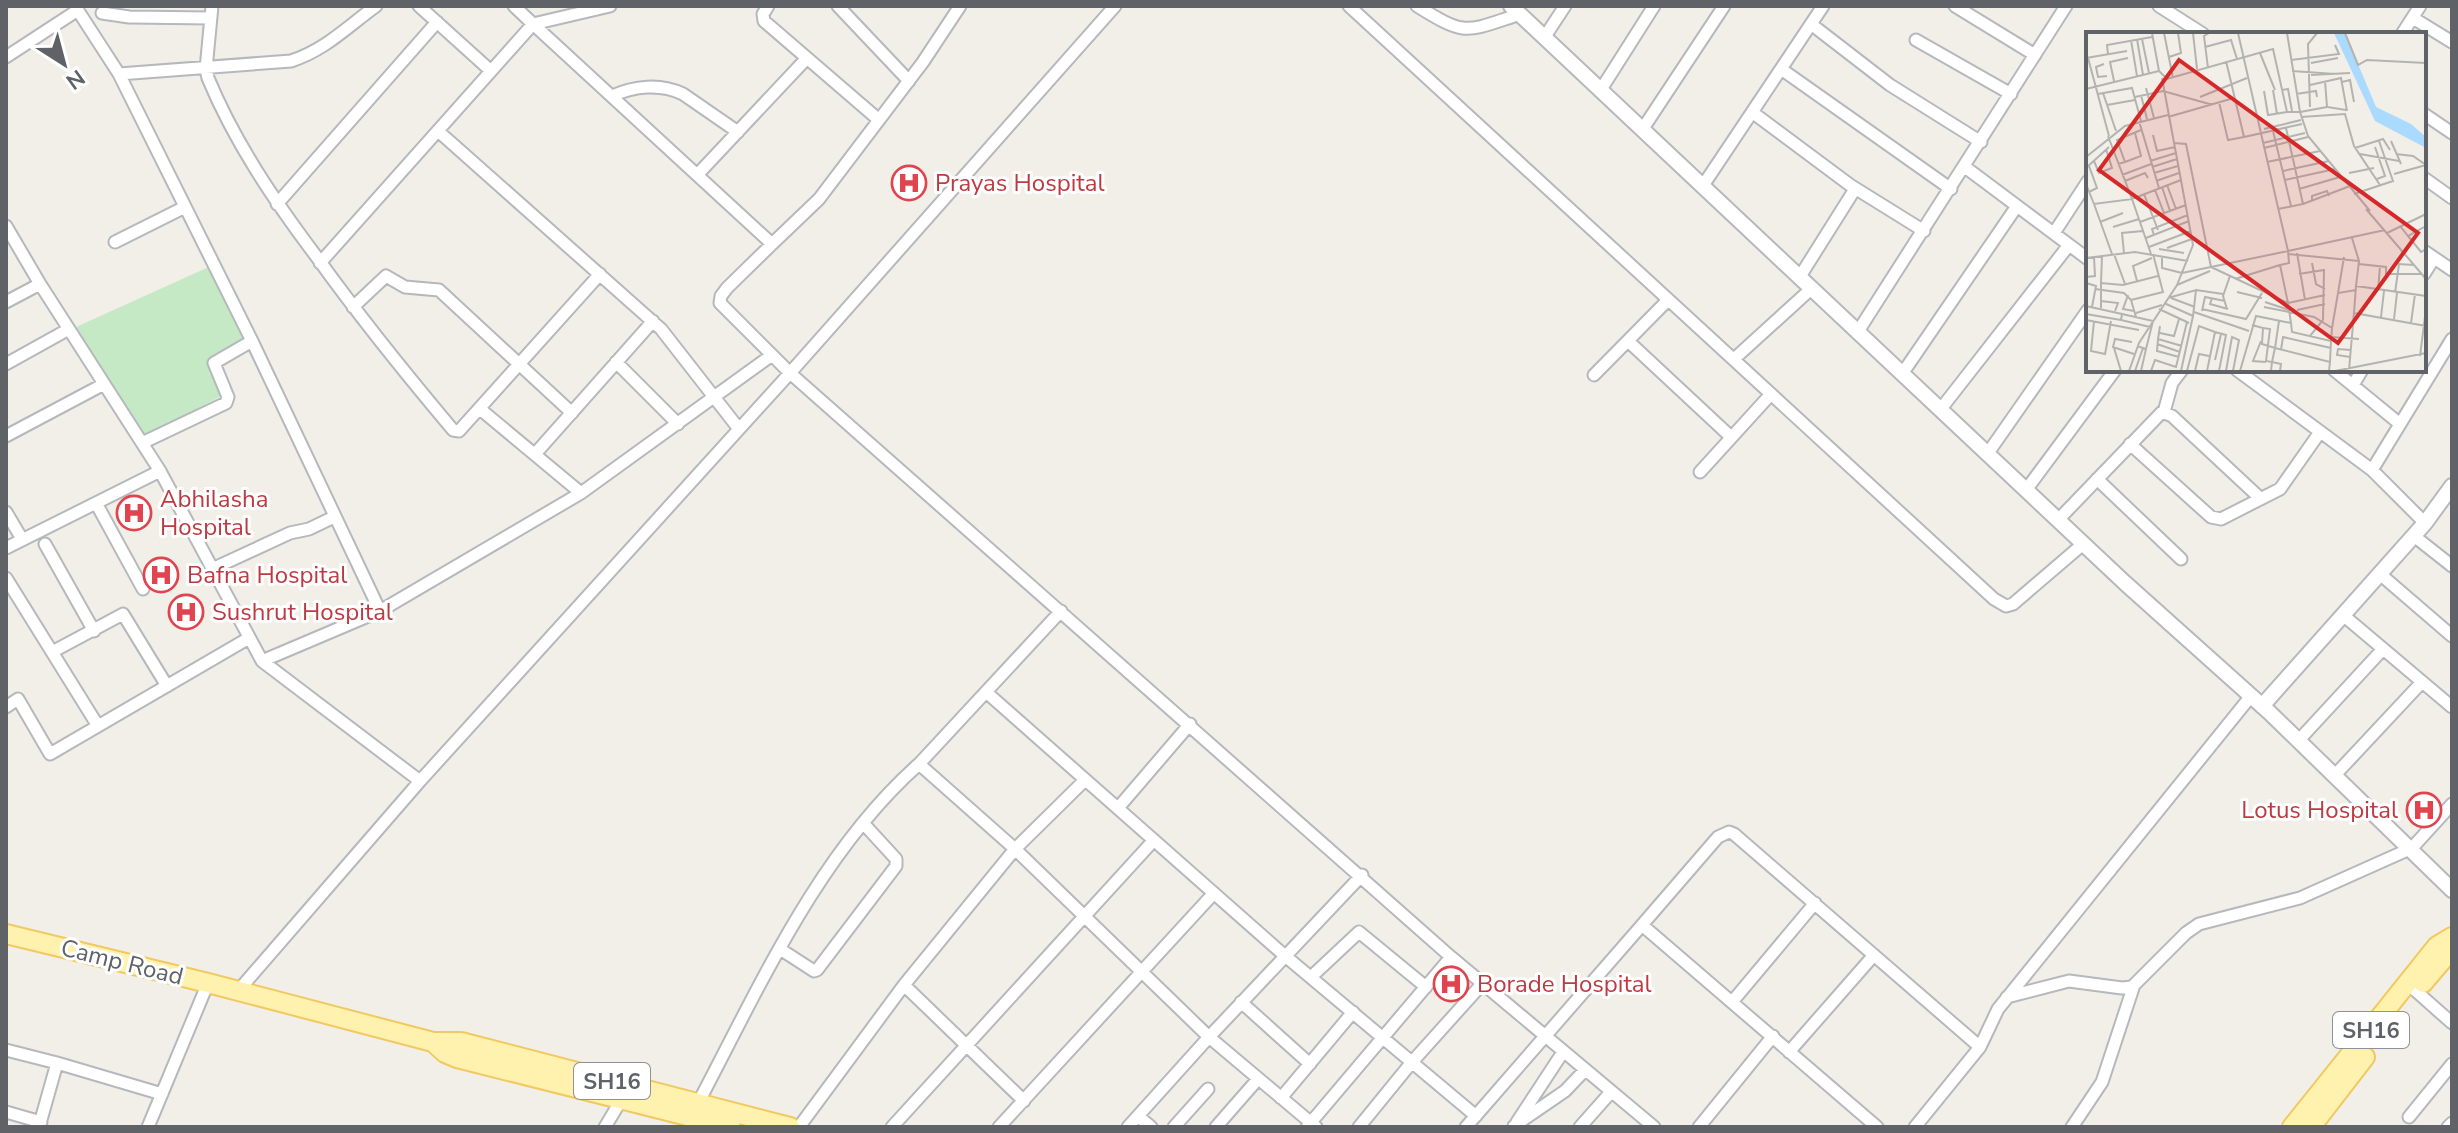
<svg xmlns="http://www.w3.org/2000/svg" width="2458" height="1133" viewBox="0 0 2458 1133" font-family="'Nunito Sans',sans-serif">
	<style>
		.green { fill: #c5e8c5 }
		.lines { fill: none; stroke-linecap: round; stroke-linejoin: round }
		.minor-casing { stroke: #b5b8bc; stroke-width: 15 }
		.tertiary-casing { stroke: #b5b8bc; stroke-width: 18 }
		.primary-casing { stroke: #f2c960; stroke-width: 22 }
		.minor { stroke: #fff; stroke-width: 11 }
		.tertiary { stroke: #fff; stroke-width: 14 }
		.primary { stroke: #fff2af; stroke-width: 18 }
		.labels { text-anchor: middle; stroke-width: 6; stroke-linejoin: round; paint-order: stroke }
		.shield { fill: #fff; stroke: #8f9295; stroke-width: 2 }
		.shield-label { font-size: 22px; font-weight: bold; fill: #5f6368 }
		.health-label { font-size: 24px; fill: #be3a42; stroke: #fff; text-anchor: start }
		.street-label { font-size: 24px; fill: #5f6368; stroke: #fff }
		.inset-road { fill: none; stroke: #b3b3b1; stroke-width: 2 }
		.view { fill: #d62828; fill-opacity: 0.15; stroke: #d62828; stroke-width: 4 }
		.inset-edge { fill: none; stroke: #5f6368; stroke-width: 4 }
	</style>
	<rect width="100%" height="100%" fill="#f1efe8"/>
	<path class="green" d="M 211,266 L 250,337 L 215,355 L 214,370 L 223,395 L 144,437 L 76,327 Z"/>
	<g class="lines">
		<g class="minor-casing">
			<path id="minor" d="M 75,6 L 119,74 L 291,61 C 325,50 347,27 376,6
				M 212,6 L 206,69 L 208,78 C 235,143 274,200 316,256 C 359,316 405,373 453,430 L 459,431 L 600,274
				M 419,6 L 491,71
				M 514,6 L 533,24 L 610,6
				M 768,6 L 763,14 L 764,21 L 879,120
				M 838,6 L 909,81
				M 1349,6 L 1994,599 L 2006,606 L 2013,604 L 2083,544
				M 1417,6 C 1467,37 1465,32 1520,14
				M 1955,6 L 2035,55
				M 2159,6 L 2203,34
				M 102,13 L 129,17 L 211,18
				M 2413,18 L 2452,42
				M 1811,24 L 1890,85 L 1981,142
				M 2402,34 L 2420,6
				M 1544,38 L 1565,6
				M 1916,40 L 2011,94
				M 6,57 L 78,10
				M 1781,69 L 1951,189
				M 119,74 L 252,341 L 214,363 L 228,397 L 226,403 L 142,443
				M 1600,91 L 1654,6
				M 612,96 C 634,86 660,83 683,94 L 738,132
				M 1752,112 L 1850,185 L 1924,231
				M 2424,114 L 2452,133
				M 1642,130 L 1724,6
				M 438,131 L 661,329 L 739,429
				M 1965,167 L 2088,259
				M 698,174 L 807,58
				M 2424,178 L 2452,198
				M 1702,187 L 1823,6
				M 277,204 L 437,22
				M 6,226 L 40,284 L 6,302
				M 2054,233 L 2088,181
				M 115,242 L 185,207
				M 772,244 L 819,199 L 923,62 L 960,6
				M 2424,251 L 2452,270
				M 320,263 L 533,24 L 772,244 L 727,288 L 721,296 L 720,303 L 790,373 L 1115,6
				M 2424,274 L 2434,258
				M 1799,278 L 1855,189
				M 353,307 L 386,276 L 405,287 L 439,290 L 572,413
				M 1857,333 L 2066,6
				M 252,341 L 380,611
				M 1628,341 L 1731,437
				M 1734,359 L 1811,289
				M 616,362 L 678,424
				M 6,364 L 69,329
				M 2237,370 L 2372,470 L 2425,523
				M 2334,370 L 2400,424
				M 1902,374 L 2017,206
				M 1594,375 L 1668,300
				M 2353,385 L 2362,370
				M 480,409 L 581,493
				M 1940,410 L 2069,245
				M 2164,412 L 2172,383 L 2182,370
				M 6,436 L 104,384
				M 2130,444 L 2211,517 L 2221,519 L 2280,489 L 2320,432
				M 1988,453 L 2088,310
				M 535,454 L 653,321
				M 2372,470 L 2452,339
				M 160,471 L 262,661 L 420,781
				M 1700,472 L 1771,394
				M 2097,479 L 2181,559
				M 2026,490 L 2115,370
				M 96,503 L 143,589
				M 6,512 L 22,539
				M 2058,520 L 2162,412 L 2172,416 L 2261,499
				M 2414,536 L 2452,566
				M 45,544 L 94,631
				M 6,548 L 160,471 L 40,284
				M 212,569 L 290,533 L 309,529 L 334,517
				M 2380,574 L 2452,636
				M 6,578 L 98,726
				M 1061,611 L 919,764 L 1015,849 L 1209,1037 L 1316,1127
				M 2343,615 L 2452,707
				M 52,652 L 123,614 L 167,686
				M 262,661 L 380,611 L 581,493 L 772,355
				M 986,692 L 1284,955 L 1476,1116
				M 6,707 L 18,699 L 50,754 L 249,638
				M 2299,740 L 2383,649
				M 2335,775 L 2422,682
				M 1118,808 L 1190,724
				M 1642,925 L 1718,837 L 1729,832 L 1734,834 L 1980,1047
				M 780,949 L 814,971 L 817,970 L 896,866 L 896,859 L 863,823
				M 1311,977 L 1359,932 L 1426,987
				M 2408,984 L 2452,1023
				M 904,985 L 1024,1101
				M 238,991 L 420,781 L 790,373 L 1451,957 L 1654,1127
				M 2007,997 L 2069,981 L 2122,988 L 2132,987 L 2186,933 L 2199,924 L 2300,898 L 2412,848 L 2452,804
				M 1241,1002 L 1310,1064
				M 1732,1002 L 1815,903
				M 6,1050 L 57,1063
				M 1789,1052 L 1874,955
				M 1281,1098 L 1353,1012
				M 696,1107 C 758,990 818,853 919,764
				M 6,1112 L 41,1122
				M 1138,1116 L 1151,1127
				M 2409,1117 L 2452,1064
				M 1517,1122 L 1563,1052
				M 1514,1126 L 1565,1091 L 1585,1070
				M 39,1127 L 57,1063 L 162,1094
				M 148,1127 L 208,983
				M 605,1127 L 623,1097
				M 799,1127 L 904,985 L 1015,849 L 1085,780
				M 892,1127 L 1154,840
				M 999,1127 L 1214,893
				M 1128,1127 L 1209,1037 L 1362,875
				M 1174,1127 L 1208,1089
				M 1216,1127 L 1258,1079
				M 1307,1127 L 1451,957
				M 1359,1127 L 1412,1062 L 1483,983
				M 1466,1127 L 1642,925 L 1877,1127
				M 1580,1127 L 1611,1092
				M 1699,1127 L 1773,1036
				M 1915,1127 L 1980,1047 L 1998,1009 L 2251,696
				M 2072,1127 L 2102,1082 L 2134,985
				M 2448,1127 L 2452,1123"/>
		</g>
		<g class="tertiary-casing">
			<path id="tertiary" d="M 1511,6 L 2125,583 L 2269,712 L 2452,890
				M 2262,706 L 2425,523 L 2452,486"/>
		</g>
		<g class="primary-casing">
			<path id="primary" d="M 6,934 L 208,983 L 433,1042 L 461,1042 L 790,1127
				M 2423,983 L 2452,949
				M 433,1042 L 445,1053 L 457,1058 L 731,1127
				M 2292,1127 L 2437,946 L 2452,937
				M 2311,1127 L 2365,1057"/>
		</g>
		<use href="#minor" class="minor"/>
		<use href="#tertiary" class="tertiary"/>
		<use href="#primary" class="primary"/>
	</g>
	<defs>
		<g id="hospital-ring" transform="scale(1.8)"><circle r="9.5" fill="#fff" stroke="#e0444e" stroke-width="1.5"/><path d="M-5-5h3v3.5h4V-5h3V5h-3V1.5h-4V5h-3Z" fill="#e0444e"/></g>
	</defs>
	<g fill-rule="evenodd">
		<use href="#hospital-ring" x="909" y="183"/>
		<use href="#hospital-ring" x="134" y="513"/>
		<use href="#hospital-ring" x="161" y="575"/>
		<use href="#hospital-ring" x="186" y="612"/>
		<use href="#hospital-ring" x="2424" y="810"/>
		<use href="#hospital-ring" x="1451" y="984"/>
	</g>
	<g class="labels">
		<g class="shield">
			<rect x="2333" y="1012" width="76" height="36" rx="6"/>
			<rect x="574" y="1063" width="76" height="36" rx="6"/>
		</g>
		<g class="shield-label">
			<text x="2371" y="1038">SH16</text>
			<text x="612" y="1089">SH16</text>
		</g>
		<g class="health-label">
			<text x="935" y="191">Prayas Hospital</text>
			<text x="160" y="507">Abhilasha<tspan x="160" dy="28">Hospital</tspan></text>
			<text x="187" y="583">Bafna Hospital</text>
			<text x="212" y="620">Sushrut Hospital</text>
			<text x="2398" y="818" text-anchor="end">Lotus Hospital</text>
			<text x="1477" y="992">Borade Hospital</text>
		</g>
		<g class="street-label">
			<text transform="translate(122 962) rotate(14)" y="8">Camp Road</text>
		</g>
	</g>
	<g transform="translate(2086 32)">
		<rect width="340" height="340" fill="#f1efe8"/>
		<path d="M 248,1 L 259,1 L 290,75 L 325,92 L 340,105 L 340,116 L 289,89 Z" fill="#aadaff"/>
		<path class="inset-road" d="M 66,1 L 73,39 L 81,47 L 187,17 L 201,80 L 214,80 L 222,104 L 284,179M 78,1 L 87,46M 107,1 L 111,37M 152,1 L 202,219 L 299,198M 201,1 L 214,80 L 241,75M 259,1 L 272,33 L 281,28 L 340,31M 51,7 L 57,43M 56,7 L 63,41M 45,8 L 51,44M 119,15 L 145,8 L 151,27M 174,21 L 189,58M 22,22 L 21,13 L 66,5M 83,25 L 95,21 L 92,1M 0,26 L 41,19M 2,26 L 23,104M 205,28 L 253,22 L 249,13M 140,29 L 158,105 L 216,92M 225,31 L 252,26M 18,32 L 10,35 L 12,45 L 21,44M 122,36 L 118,4 L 123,1M 206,39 L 249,42M 225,43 L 264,41M 28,49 L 24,30 L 42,26M 239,49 L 241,75 L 260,78M 256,50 L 264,48 L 268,70M 224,53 L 255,46 L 261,79M 60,56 L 68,86M 0,57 L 73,39M 187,58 L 191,82M 196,58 L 202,57 L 206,79M 178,59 L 182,83 L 201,80M 17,61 L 30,99M 12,62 L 46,56 L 55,89M 210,62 L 230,59 L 231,65M 55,63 L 61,87M 49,65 L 77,59 L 127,73M 114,65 L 161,46M 133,70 L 142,108 L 158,105M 21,73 L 49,68M 224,75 L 222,12 L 231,1M 82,85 L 148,66M 215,85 L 259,82 L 268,114 L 294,153M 53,89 L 73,156M 178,97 L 215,88M 187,99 L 205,174M 67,103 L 71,119 L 89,115M 22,104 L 46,167 L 95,148M 305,109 L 315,132M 88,111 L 100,112 L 125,235 L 202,271 L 205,291 L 170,284 L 154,339M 177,111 L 219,101M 289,115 L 299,144 L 291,147M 178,116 L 222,105M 269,116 L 297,107 L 304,118M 274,122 L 313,129M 310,122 L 327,124 L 340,133M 0,125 L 39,94 L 82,83M 8,129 L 13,141 L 26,136 L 20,117M 64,129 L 90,121M 39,130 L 55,124 L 49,101M 181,130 L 234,119M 32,132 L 39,130 L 31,108 L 55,98M 3,134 L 11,156 L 3,160M 66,135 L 91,127M 0,136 L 23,115M 197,139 L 243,129M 68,141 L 92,134M 263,141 L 288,136M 308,142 L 340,133M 36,143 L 65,132M 199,148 L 249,137M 39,149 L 59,141 L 62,146M 70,149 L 93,141M 0,152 L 8,172 L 46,167 L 65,222M 81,153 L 90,177M 76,155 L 84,179M 213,157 L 254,145M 69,158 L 78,181M 58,162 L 72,198M 268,162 L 307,149 L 293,109M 226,170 L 226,164 L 241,159 L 243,164M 8,172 L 26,222M 217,172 L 264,154M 192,177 L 217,172 L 200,96M 280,177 L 340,247M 14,190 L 37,181M 54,190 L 100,173M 314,194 L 322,204 L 340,194M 27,195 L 53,187M 301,201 L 340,182M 68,203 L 66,197 L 102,183M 322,204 L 335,220 L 340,217M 60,206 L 103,189M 266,206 L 273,229 L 270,254M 63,215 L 105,199M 81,216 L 106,207M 73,217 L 98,221M 38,221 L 36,201 L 57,199M 211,221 L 219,268M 28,222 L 39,252M 202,222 L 273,229M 76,224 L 76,236 L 96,241M 0,226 L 49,220 L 102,229M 226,231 L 230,252 L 239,257M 273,232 L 300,235 L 300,242 L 336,242M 96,241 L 202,219 L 203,231 L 194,233 L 202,271 L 239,263M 213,242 L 238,238 L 237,288 L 224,304M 0,245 L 9,244 L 8,225M 149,247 L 194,233M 51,249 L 47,234 L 66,226M 0,251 L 10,254 L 6,275M 15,251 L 16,224M 91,253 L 124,239M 9,257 L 38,261 L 45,268M 110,258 L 137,262M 292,258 L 294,234M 151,260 L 176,266M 252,261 L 258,225M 309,261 L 313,232 L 328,233M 42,263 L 37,277 L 48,279M 85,266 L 109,275M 126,266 L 124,272 L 142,277M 15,269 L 32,271 L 29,279M 179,270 L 203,278M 78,271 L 107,284 L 110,258 L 82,266M 0,274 L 36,282M 178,275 L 228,285 L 246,296 L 245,309M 15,276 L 15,251 L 37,253 L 72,244M 73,277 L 103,291M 116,277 L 160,287 L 176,261M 141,277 L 137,264 L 144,244M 211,278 L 239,272M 116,279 L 119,265 L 139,269M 108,280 L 163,299M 50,281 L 76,273M 268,281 L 270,254 L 340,264M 0,282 L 35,288M 50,285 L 45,268 L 77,260 L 67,222M 295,285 L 298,259M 308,287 L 311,261M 0,288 L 53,298M 8,289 L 5,319 L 19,322 L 20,317M 205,291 L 206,300 L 245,309 L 244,330M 325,291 L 329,262M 166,293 L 177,296 L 176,312 L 189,316 L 193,289M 74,294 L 72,307 L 96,314M 177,296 L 184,297 L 180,329 L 186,330 L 185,339M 246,296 L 252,261 L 270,258M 74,301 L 88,304 L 93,287M 245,305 L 273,307M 72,307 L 71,319 L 93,325M 175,309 L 167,329 L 180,330M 46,310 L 29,307 L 27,315 L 48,322M 71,312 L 94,320M 51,314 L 60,317 L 55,339M 28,316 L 35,339M 20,317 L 25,289M 60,317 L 67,289 L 36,282 L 35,288 L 64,295M 195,318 L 197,305 L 245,316M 334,324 L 340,277M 264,325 L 251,323 L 252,317 L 265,318M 129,328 L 135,302M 263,338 L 268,281 L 340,294M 43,339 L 53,311 L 91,253 L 107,213 L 76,46M 49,339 L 57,316M 65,339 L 69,328 L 90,335 L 101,290M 95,339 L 107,284M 101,339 L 113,294 L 129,300M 109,339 L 113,322 L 123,324M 121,339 L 129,300 L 140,303 L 133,339M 140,339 L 146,305 L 153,308 L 147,339M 194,339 L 195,332 L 186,330 L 189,316 L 244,330 L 243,339M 249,339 L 340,321"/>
		<path class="view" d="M 93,28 L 332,201 L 252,311 L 13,138 Z"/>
		<rect width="340" height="340" class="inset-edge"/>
	</g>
	<rect width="2458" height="1133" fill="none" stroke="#5f6368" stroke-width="16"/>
	<g transform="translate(64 64) rotate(144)" stroke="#ffffff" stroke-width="6" paint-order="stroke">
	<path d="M0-6L14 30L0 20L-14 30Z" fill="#5f6368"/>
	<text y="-12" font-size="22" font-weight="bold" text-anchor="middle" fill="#5f6368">N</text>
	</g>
</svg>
